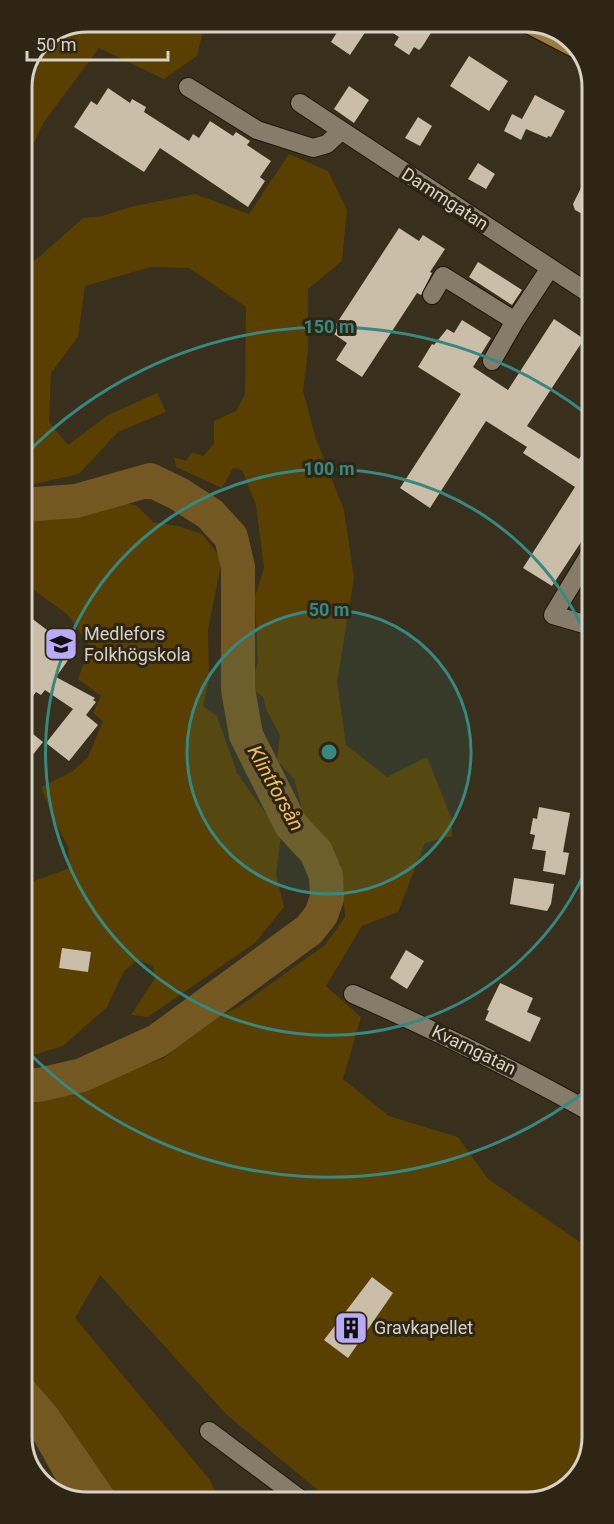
<svg xmlns="http://www.w3.org/2000/svg" width="614" height="1524" viewBox="0 0 614 1524" font-family="Roboto,sans-serif">
	<style>
		.green { fill: #593f00 }
		.water { fill: #735821 }
		.lines { fill: none; stroke-linecap: round; stroke-linejoin: round }
		.river { stroke: #735821; stroke-width: 34 }
		.building { fill: #cabea9 }
		.minor-casing { stroke: #1f1706; stroke-width: 20 }
		.major-casing { stroke: #1f1706; stroke-width: 20 }
		.minor { stroke: #877c69; stroke-width: 18 }
		.major { stroke: #9b7d40; stroke-width: 18 }
		.ring { fill: none; stroke: #378880; stroke-width: 3 }
		.labels { text-anchor: middle; stroke-width: 6; stroke-linejoin: round; paint-order: stroke }
		.street-label { font-size: 18px; fill: #d7d1c6; stroke: #2e2514 }
		.poi-label { font-size: 18px; fill: #d7d1c6; stroke: #2e2514; text-anchor: start }
		.water-label { font-size: 20px; font-style: italic; fill: #f2c05c; stroke: #2e2514 }
		.rim { fill: none; stroke: #d7d1c6; stroke-width: 3 }
		.centre { fill: #378880; stroke: #2e2514; stroke-width: 3 }
		.ring-label { font-size: 18px; text-anchor: middle; font-weight: bold; fill: #378880; stroke: #2e2514; stroke-width: 6; stroke-linejoin: round; paint-order: stroke }
	</style>
	<rect width="100%" height="100%" fill="#382f1d"/>
	<path class="green" d="M 87,21 L 203,21 L 205,23 L 197,56 L 164,79 L 99,48 L 44,122 L 21,169 L 21,83 L 40,40 Z
		M 289,154 L 328,171 L 347,210 L 342,261 L 308,289 L 308,350 L 303,391 L 316,439 L 344,510 L 354,578 L 337,682 L 346,745 L 387,777 L 427,757 L 452,820 L 452,836 L 425,843 L 398,912 L 362,926 L 326,986 L 361,1017 L 343,1079 L 389,1116 L 458,1137 L 488,1179 L 586,1246 L 593,1247 L 593,1438 L 580,1477 L 548,1500 L 331,1501 L 227,1415 L 100,1275 L 75,1318 L 210,1480 L 220,1502 L 122,1503 L 57,1408 L 24,1370 L 24,1100 L 106,1081 L 166,1057 L 199,1024 L 237,1008 L 325,945 L 345,917 L 341,864 L 306,823 L 294,779 L 277,760 L 280,735 L 267,711 L 263,697 L 251,688 L 258,661 L 255,597 L 264,568 L 256,505 L 242,470 L 233,468 L 222,488 L 176,467 L 174,457 L 186,461 L 192,452 L 203,456 L 214,444 L 214,421 L 236,411 L 245,394 L 246,307 L 189,268 L 151,267 L 85,286 L 78,337 L 51,373 L 49,422 L 68,445 L 108,415 L 157,393 L 166,412 L 118,432 L 79,474 L 30,485 L 22,483 L 22,268 L 39,257 L 83,218 L 102,216 L 134,206 L 195,194 L 249,214 Z
		M 116,500 L 137,506 L 153,522 L 178,526 L 202,534 L 222,559 L 208,630 L 209,679 L 203,706 L 217,716 L 237,773 L 281,835 L 276,875 L 284,907 L 255,943 L 148,1017 L 131,1015 L 155,978 L 153,966 L 138,960 L 124,971 L 107,1007 L 63,1046 L 23,1058 L 23,885 L 70,868 L 68,846 L 55,822 L 41,787 L 73,771 L 88,757 L 103,721 L 93,713 L 101,696 L 78,679 L 90,647 L 68,615 L 22,581 L 22,518 L 31,516 L 70,515 Z"/>
	<path class="water" d="M 24,1370 L 57,1408 L 122,1503 L 82,1503 L 65,1496 L 24,1423 Z"/>
	<g class="lines">
		<path class="river" d="M 22,505 L 76,501 L 150,480 L 179,494 L 210,514 L 231,537 L 238,567 L 238,689 L 246,735 L 291,825 L 316,852 L 326,875 L 327,898 L 321,915 L 309,930 L 157,1041 L 82,1075 L 39,1085 L 23,1085"/>
	</g>
	<path class="building" d="M 344,21 L 358,21 L 368,28 L 350,55 L 331,42 Z
		M 375,21 L 424,21 L 434,28 L 422,47 L 419,50 L 414,47 L 409,55 L 394,45 L 399,37 Z
		M 469,56 L 508,81 L 489,111 L 450,86 Z
		M 349,86 L 369,100 L 354,123 L 334,109 Z
		M 108,88 L 130,103 L 132,99 L 146,107 L 144,112 L 189,141 L 193,134 L 199,138 L 210,121 L 233,136 L 236,132 L 250,141 L 247,145 L 271,161 L 260,177 L 265,181 L 248,207 L 160,148 L 144,172 L 74,127 L 91,101 L 97,105 Z
		M 535,95 L 565,111 L 551,137 L 548,136 L 547,138 L 526,129 L 521,140 L 504,131 L 512,114 L 522,119 Z
		M 418,117 L 432,126 L 420,146 L 405,138 Z
		M 478,163 L 495,174 L 486,189 L 468,179 Z
		M 590,170 L 590,218 L 575,210 L 573,204 Z
		M 399,228 L 419,241 L 423,235 L 445,249 L 430,272 L 432,273 L 421,295 L 417,293 L 362,377 L 336,360 L 347,343 L 331,332 Z
		M 478,262 L 522,290 L 512,305 L 469,277 Z
		M 554,319 L 584,339 L 527,426 L 579,459 L 591,442 L 591,527 L 552,586 L 523,568 L 575,487 L 523,453 L 527,447 L 486,421 L 430,508 L 400,488 L 461,394 L 418,367 L 432,344 L 434,345 L 447,329 L 454,333 L 462,320 L 491,338 L 473,367 L 508,390 Z
		M 22,611 L 63,642 L 61,644 L 70,651 L 71,656 L 56,677 L 95,698 L 93,700 L 96,702 L 86,715 L 98,725 L 69,761 L 46,743 L 73,709 L 45,690 L 41,695 L 36,692 L 23,709 Z
		M 23,726 L 43,742 L 23,767 Z
		M 539,807 L 570,813 L 563,852 L 569,853 L 565,875 L 543,871 L 546,851 L 532,849 L 535,835 L 530,834 L 533,818 L 537,819 Z
		M 514,878 L 554,884 L 551,904 L 547,911 L 510,904 Z
		M 62,948 L 91,952 L 88,972 L 59,968 Z
		M 406,950 L 424,961 L 407,989 L 390,978 Z
		M 500,983 L 533,998 L 527,1012 L 541,1018 L 530,1042 L 485,1020 L 489,1011 L 487,1010 Z
		M 372,1277 L 393,1293 L 348,1358 L 324,1340 Z"/>
	<g class="lines">
		<g class="minor-casing">
			<path id="minor" d="M 188,87 L 257,130 L 313,148 L 327,144 L 341,131
				M 300,103 L 590,294
				M 432,295 L 443,276 L 515,321 L 550,268
				M 492,361 L 515,321
				M 591,552 L 553,615 L 591,626
				M 353,994 C 434,1030 514,1069 592,1113
				M 209,1431 L 303,1501"/>
		</g>
		<g class="major-casing">
			<path id="major" d="M 522,21 L 578,50"/>
		</g>
		<use href="#minor" class="minor"/>
		<use href="#major" class="major"/>
	</g>
	<circle cx="329" cy="752" r="142" fill="#378880" fill-opacity=".12"/>
	<g class="ring">
		<circle cx="329" cy="752" r="142"/>
		<path d="M591 858A283 283 0 1 1 590 644"/>
		<path d="M591 1087A425 425 0 0 1 26 1050M23 457A425 425 0 0 1 588 415"/>
	</g>
	<defs>
		<g id="school-square" transform="scale(1.725)"><rect x="-9" y="-9" width="18" height="18" rx="4" fill="#b9abf7" stroke="#2e2514"/><path d="M0-5L7-2L0 1L-7-2ZM-4 1L0 2.5L4 1V4Q0 6-4 4Z" fill="#111"/></g>
		<g id="building-square" transform="scale(1.725)"><rect x="-9" y="-9" width="18" height="18" rx="4" fill="#b9abf7" stroke="#2e2514"/><path d="M-4-6H4V6H1V3H-1V6H-4ZM-2.5-4.3h1.7v1.8h-1.7ZM.8-4.3h1.7v1.8H.8ZM-2.5-1h1.7V.8h-1.7ZM.8-1h1.7V.8H.8Z" fill="#111"/></g>
	</defs>
	<g fill-rule="evenodd">
		<use href="#school-square" x="61" y="644"/>
		<use href="#building-square" x="351" y="1328"/>
	</g>
	<g class="labels">
		<g class="street-label">
			<text transform="translate(445 199) rotate(33)" y="6">Dammgatan</text>
			<text transform="translate(474 1050) rotate(26)" y="6">Kvarngatan</text>
		</g>
		<g class="poi-label">
			<text x="84" y="640">Medlefors<tspan x="84" dy="21">Folkhögskola</tspan></text>
			<text x="374" y="1334">Gravkapellet</text>
		</g>
		<g class="water-label">
			<text transform="translate(276 788) rotate(61)" y="7">Klintforsån</text>
		</g>
	</g>
	<path d="M0 0H614V1524H0ZM87 32H527A55 55 0 0 1 582 87V1437A55 55 0 0 1 527 1492H87A55 55 0 0 1 32 1437V87A55 55 0 0 1 87 32Z" fill="#2e2514" fill-rule="evenodd"/>
	<path class="rim" d="M87 32H527A55 55 0 0 1 582 87V1437A55 55 0 0 1 527 1492H87A55 55 0 0 1 32 1437V87A55 55 0 0 1 87 32Z"/>
	<circle cx="329" cy="752" r="9" class="centre"/>
	<g class="ring-label">
		<text x="329" y="333">150 m</text>
		<text x="329" y="475">100 m</text>
		<text x="329" y="616">50 m</text>
	</g>
	<path d="M27 51v9h141v-9" fill="none" stroke="#d7d1c6" stroke-width="3"/>
	<text x="36" y="51" font-size="18" fill="#d7d1c6" stroke="#2e2514" stroke-width="4.5" paint-order="stroke">50 m</text>
</svg>
